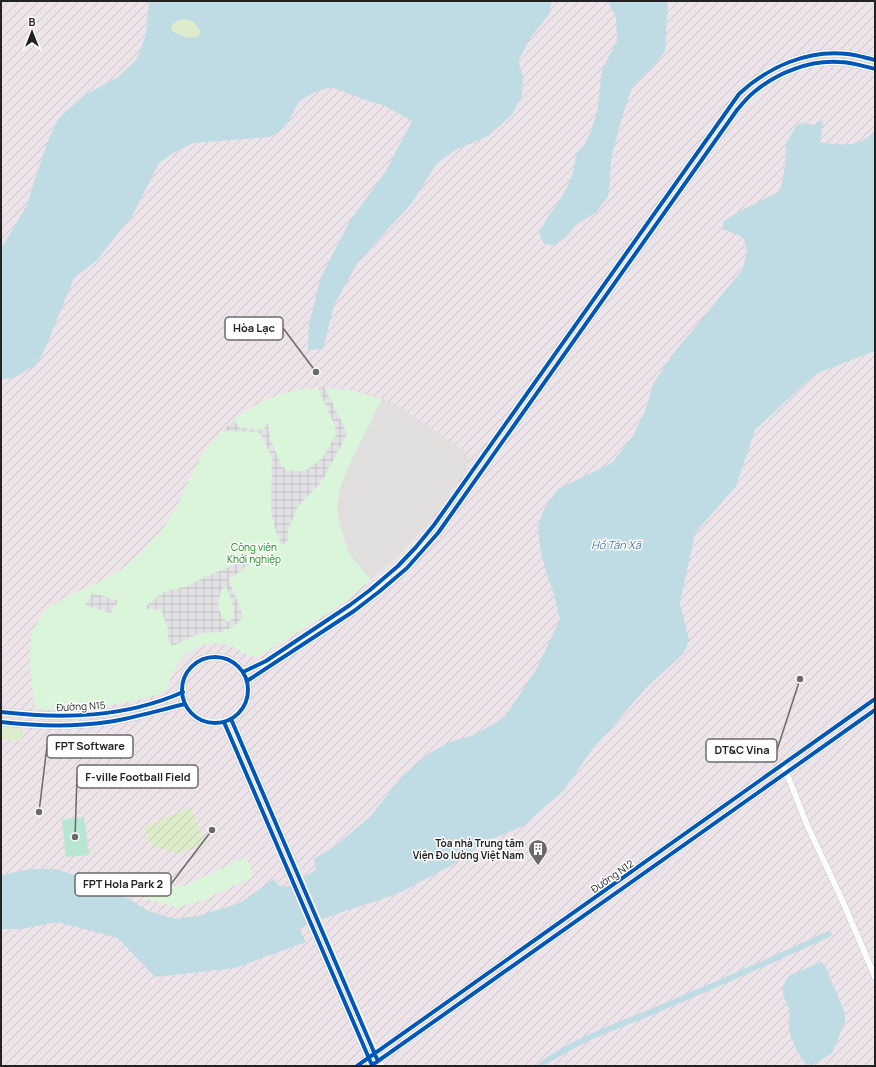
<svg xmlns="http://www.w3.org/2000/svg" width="876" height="1067" viewBox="0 0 876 1067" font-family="Manrope,sans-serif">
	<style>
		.industrial { fill: url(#industrial-furrows) }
		.grass { fill: #ddeccb }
		.park { fill: #daf5da }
		.garden { fill: url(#garden-furrows) }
		.pitch { fill: #b7e6d2 }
		.parking { fill: #e0dfde }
		.plaza { fill: url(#plaza-grid); fill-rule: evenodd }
		.water { fill: #bfdbe3; fill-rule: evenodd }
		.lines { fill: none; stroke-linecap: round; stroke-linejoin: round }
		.canal { stroke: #bfdbe3; stroke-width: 6 }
		.minor-casing { stroke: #c9c8c7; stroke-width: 7 }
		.tertiary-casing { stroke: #c9c8c7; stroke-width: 8 }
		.minor { stroke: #fdfcfc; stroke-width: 6 }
		.tertiary { stroke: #fdfcfc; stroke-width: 7 }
		.cycleway-casing { stroke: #fff; stroke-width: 6 }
		.cycleway { stroke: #0057b8; stroke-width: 4 }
		.labels { text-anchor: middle; stroke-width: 3; stroke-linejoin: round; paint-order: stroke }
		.park-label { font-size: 10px; fill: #0c8416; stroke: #fff }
		.street-label { font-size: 10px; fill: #222; stroke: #fff }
		.poi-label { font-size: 10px; font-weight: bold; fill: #222; stroke: #fff; text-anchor: end }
		.water-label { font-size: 11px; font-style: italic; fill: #4a7aab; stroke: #fff }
		.leader { fill: none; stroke: #6a6968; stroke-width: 1.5 }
		.callout-dot { fill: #6a6968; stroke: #fff; stroke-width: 1.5 }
		.callout { fill: #fff; stroke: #6a6968; stroke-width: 1.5 }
		.callout-label { font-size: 11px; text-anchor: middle; font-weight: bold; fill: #222 }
	</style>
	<defs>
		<pattern id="industrial-furrows" width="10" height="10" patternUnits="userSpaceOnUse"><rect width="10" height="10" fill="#ede4e9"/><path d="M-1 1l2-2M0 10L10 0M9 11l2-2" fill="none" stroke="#cbc3c8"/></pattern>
		<pattern id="garden-furrows" width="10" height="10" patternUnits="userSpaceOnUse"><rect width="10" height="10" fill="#ddeccb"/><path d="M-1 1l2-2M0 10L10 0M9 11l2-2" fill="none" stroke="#bdcaae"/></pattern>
		<pattern id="plaza-grid" width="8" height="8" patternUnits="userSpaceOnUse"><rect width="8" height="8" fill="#e2e1e5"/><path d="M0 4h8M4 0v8" fill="none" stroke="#c2c1c4"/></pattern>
	</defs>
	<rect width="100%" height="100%" fill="#f0eeeb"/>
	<path class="industrial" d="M 1,1 L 875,1 L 875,1066 L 1,1066 Z"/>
	<path class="grass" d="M 183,19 C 193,20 195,22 200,31 L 199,36 C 189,39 179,36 171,30 L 172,25 L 177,21 Z
		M 1,727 L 23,730 L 22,740 L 20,741 L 1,739 Z"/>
	<path class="park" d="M 331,388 L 348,390 L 382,399 L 348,468 L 340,489 L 339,522 L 344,539 L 350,555 L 371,580 L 337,607 L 258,657 C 250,658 246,654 239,650 C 228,644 216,641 204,645 C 187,650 176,661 171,677 C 169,682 168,688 164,691 C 151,702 52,714 36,708 C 31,694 28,647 32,633 C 34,628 38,621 41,617 C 52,599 85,590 103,580 C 115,574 128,565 137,556 C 155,540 171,520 181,498 C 186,488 189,478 195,468 C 216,429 253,398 298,390 C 309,389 320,388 331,388 Z
		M 246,857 L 252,872 L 251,878 L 203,900 L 176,907 L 146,899 C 142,893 147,885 149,878 L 172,886 L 184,886 Z"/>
	<path class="garden" d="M 191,807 L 206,843 L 179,854 L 151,845 L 144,827 Z"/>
	<path class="pitch" d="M 84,817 L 89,855 L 66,857 L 62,820 Z"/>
	<path class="parking" d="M 382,399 L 400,407 L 464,451 L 468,457 L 468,463 L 467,469 L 427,525 L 396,558 L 371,580 L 350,555 L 339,522 L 337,506 L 340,489 L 348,468 Z"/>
	<path class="plaza" d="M 318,388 L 325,388 L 347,433 L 346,436 L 322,481 L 298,506 L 289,527 L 287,541 L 281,545 L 274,525 L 271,512 L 272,458 L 263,438 L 261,434 L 257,432 L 223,431 L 234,420 L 240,428 L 264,430 L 265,424 L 267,423 L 268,425 L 270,438 L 282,467 L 288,470 L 296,471 L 303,471 L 311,467 L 324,456 L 336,434 L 335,426 Z
		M 244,558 L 249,564 L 229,580 L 242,614 L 242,619 L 233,627 L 227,629 L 220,632 L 203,633 L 195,635 L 173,646 L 168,640 L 168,629 L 161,610 L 147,609 L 146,606 L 164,592 L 188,586 L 205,577 L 225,569 ZM 225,587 L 227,588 L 234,608 L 233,619 L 228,622 L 223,619 L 218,607 L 221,589 Z
		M 93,593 L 118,601 L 111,613 L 85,605 Z"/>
	<path class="water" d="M 149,1 L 551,1 L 550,13 L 531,37 L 518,61 L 523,76 L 522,95 L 512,115 L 488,136 L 455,150 L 437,163 L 411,204 L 358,262 L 334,305 L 323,349 L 308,350 L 309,324 L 321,277 L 350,221 L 386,171 L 412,121 L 385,106 L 363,99 L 331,87 L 315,92 L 299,101 L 286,126 L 270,137 L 193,143 L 173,153 L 159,163 L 132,216 L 97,260 L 74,278 L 47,344 L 37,364 L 16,377 L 1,380 L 1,249 L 26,207 L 47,143 L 58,119 L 83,96 L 118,77 L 137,59 L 146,34 ZM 183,19 C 193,20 195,22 200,31 L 199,36 C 189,40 179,36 171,30 L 172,25 L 177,21 Z
		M 608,1 L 668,1 L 665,51 L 658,61 L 632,87 L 620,124 L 611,160 L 610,182 L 608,196 L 597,212 L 577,224 L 565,238 L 554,245 L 544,244 L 539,233 C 546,218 557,206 565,191 C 572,179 575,166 576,153 L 583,147 L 590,133 L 597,113 L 602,70 L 617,41 L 616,18 Z
		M 823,120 L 820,142 C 838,145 864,149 875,129 L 875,351 L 815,374 L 755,430 L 736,486 L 695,533 L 680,603 L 689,640 L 684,653 L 646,688 L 591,751 L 563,791 L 523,826 L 487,841 L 454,864 L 397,894 L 336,914 L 299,928 L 306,942 L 235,968 L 155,977 L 118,938 L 58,922 L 21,929 L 1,929 L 1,875 L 30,869 L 56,869 L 81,877 L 97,879 L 148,911 L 175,919 L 198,916 L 240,903 L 274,879 L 278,885 L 287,887 L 316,870 L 314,859 L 334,847 L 372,815 L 401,777 L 428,754 L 450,742 L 474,735 L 504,718 L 537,668 L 560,619 L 553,591 L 546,572 L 540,548 L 538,526 L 544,509 L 558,489 L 612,463 L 633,436 L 645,411 L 654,383 L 672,355 L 743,269 L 747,251 L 743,237 L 722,229 L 724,221 L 736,213 L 780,191 L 785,167 L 786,143 L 797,125 L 802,123 L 814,125 Z
		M 822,962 L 826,968 L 845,1013 L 845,1022 L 832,1053 L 811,1066 C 802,1064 792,1042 790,1033 C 788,1027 790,1018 789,1009 C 787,1003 783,998 783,991 C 782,986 786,979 790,975 Z"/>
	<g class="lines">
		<path class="canal" d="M 540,1066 C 571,1042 615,1027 651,1012 C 711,987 770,961 829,934"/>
		<g class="minor-casing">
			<path id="minor" d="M 785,769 L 808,827 L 843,902 L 875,977
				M 357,1066 L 875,699
				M 371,1066 L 875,710"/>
		</g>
		<g class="tertiary-casing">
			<path id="tertiary" d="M182 690a33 33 0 1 1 66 0a33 33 0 1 1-66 0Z
				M 243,672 L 266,661 L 350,605 L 370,590 L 398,566 L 416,547 L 434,525 L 739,94 C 768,67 808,49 848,54 C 857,55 866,58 875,60
				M 247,681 L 354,611 L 380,591 L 407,568 L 438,533 L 737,110 C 742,104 748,97 754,92 C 777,73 809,60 839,62 C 851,62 863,66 875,69
				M 1,712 C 62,719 125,718 183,692
				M 231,719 L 381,1066
				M 1,722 C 36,726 73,727 108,722 C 134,718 160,710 185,704
				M 224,722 L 372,1066"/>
		</g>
		<use href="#minor" class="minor"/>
		<use href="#tertiary" class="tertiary"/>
		<g class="cycleway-casing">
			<path id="cycleway" d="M182 690a33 33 0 1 1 66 0a33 33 0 1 1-66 0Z
				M 243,672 L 266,661 L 350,605 L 370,590 L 398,566 L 416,547 L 434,525 L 739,94 C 768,67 808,49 848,54 C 857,55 866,58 875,60
				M 247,681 L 354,611 L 380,591 L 407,568 L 438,533 L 737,110 C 742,104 748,97 754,92 C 777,73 809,60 839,62 C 851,62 863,66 875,69
				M 1,712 C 62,719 125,718 183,692
				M 231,719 L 377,1059
				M 1,722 C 36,726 73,727 108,722 C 134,718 160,710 185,704
				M 224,722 L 371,1063
				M 357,1066 L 875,699
				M 371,1066 L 875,710"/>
		</g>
		<use href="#cycleway" class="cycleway"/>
	</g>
	<defs>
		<g id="building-pin" transform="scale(1)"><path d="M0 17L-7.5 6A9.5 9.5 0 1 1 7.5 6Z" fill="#6a6968" stroke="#fff"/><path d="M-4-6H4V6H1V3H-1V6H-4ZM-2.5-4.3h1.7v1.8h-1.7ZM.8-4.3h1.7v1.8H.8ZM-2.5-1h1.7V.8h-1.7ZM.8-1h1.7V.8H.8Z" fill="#fff"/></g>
	</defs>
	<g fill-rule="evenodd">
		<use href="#building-pin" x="538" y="849"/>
	</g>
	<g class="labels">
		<g class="park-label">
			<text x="254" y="551">Công viên<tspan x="254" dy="12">Khởi nghiệp</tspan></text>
		</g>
		<g class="street-label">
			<text transform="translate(81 706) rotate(-3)" y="4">Đường N15</text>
			<text transform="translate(612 876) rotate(-35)" y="4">Đường N12</text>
		</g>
		<g class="poi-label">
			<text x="524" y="847">Tòa nhà Trung tâm<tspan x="524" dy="12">Viện Đo lường Việt Nam</tspan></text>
		</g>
		<g class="water-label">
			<text x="616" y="549">Hồ Tân Xã</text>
		</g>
	</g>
	<path class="leader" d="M316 372L283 328M39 812L47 746M800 679L777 750M75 837L77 777M212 830L171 884"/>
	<g class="callout-dot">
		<circle cx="316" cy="372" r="4"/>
		<circle cx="39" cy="812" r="4"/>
		<circle cx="800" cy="679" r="4"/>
		<circle cx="75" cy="837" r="4"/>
		<circle cx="212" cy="830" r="4"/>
	</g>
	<g class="callout">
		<rect x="225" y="317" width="58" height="23" rx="4"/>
		<rect x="47" y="735" width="86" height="23" rx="4"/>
		<rect x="706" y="739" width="71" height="23" rx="4"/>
		<rect x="77" y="765" width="121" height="23" rx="4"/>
		<rect x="75" y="873" width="96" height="23" rx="4"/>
	</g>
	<g class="callout-label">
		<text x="254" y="332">Hòa Lạc</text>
		<text x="90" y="750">FPT Software</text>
		<text x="742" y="754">DT&amp;C Vina</text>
		<text x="138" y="781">F-ville Football Field</text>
		<text x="123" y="888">FPT Hola Park 2</text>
	</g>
	<rect width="876" height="1067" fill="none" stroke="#222222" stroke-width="4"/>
	<g transform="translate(32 32)" stroke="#ffffff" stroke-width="3" paint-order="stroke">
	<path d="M0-3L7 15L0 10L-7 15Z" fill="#222222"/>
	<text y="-6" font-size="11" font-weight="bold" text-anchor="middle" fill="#222222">B</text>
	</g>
</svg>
